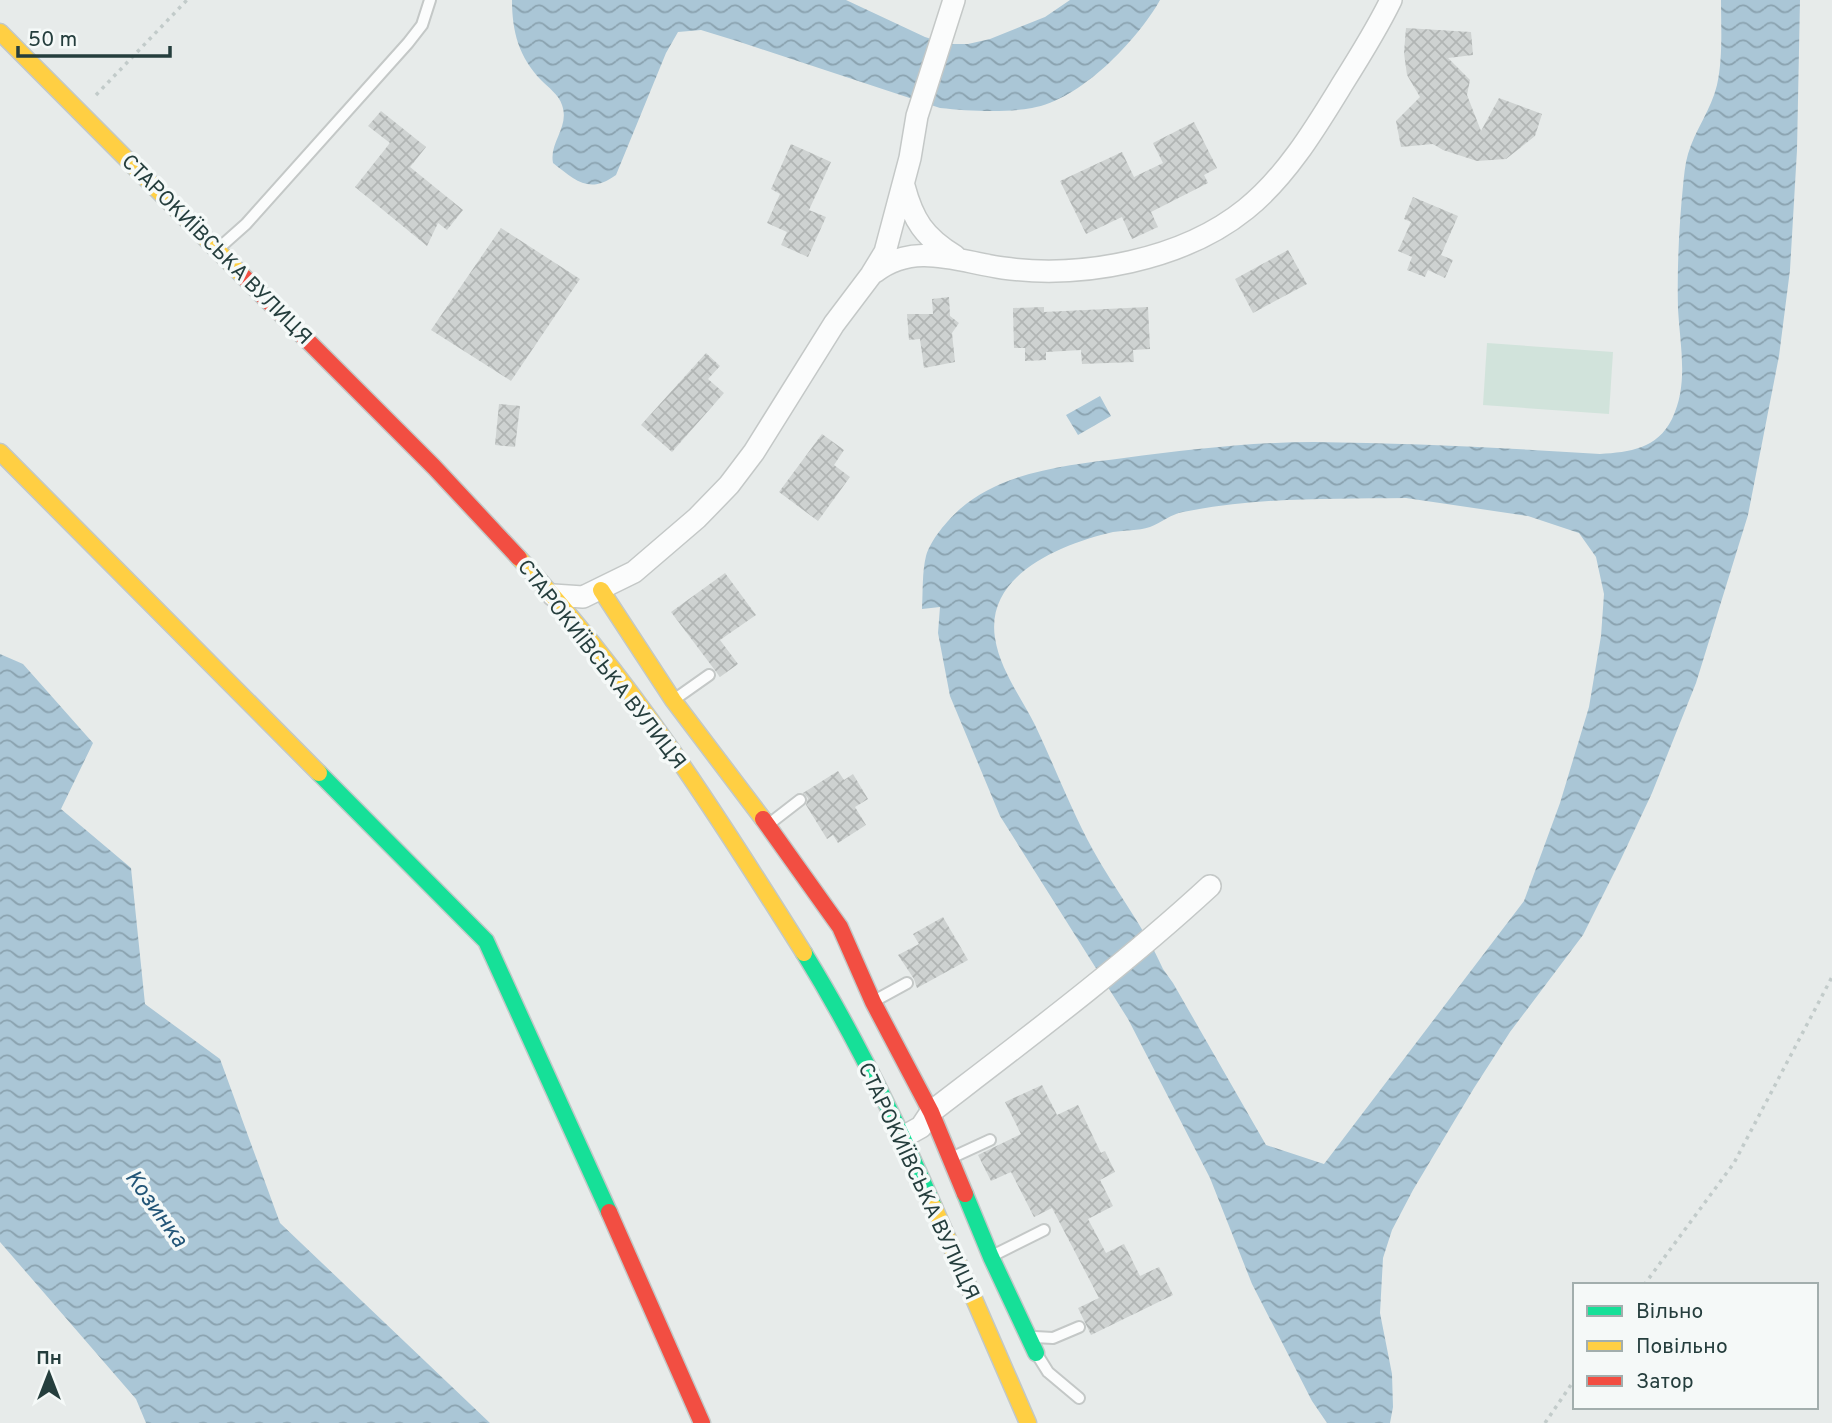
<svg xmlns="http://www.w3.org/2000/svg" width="1832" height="1423" viewBox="0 0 1832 1423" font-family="Overpass,sans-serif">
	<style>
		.park { fill: #d1e3db }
		.water { fill: url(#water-waves); fill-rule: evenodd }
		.building { fill: url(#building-cross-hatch) }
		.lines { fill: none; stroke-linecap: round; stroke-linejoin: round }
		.lane-casing { stroke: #c4c8c7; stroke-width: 14 }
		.street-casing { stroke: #c4c8c7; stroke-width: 24 }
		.fast-casing { stroke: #c2c8c7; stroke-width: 19 }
		.slow-casing { stroke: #c2c8c7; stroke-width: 19 }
		.jam-casing { stroke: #c2c8c7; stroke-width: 19 }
		.path { stroke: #c2cbca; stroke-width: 3.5; stroke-dasharray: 3.5 5; stroke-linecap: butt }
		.lane { stroke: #fbfcfc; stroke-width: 10 }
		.street { stroke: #fbfcfc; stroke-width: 21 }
		.fast { stroke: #16e098; stroke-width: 16 }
		.slow { stroke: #ffcf43; stroke-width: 16 }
		.jam { stroke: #f24e42; stroke-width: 16 }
		.labels { text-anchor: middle; stroke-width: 7; stroke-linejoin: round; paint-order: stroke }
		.street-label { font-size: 21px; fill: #253e3d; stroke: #f5f9f8 }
		.water-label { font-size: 23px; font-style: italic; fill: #257; stroke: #f5f9f8 }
	</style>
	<defs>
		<pattern id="water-waves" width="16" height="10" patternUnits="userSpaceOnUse" patternTransform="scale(1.75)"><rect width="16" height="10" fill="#aac6d6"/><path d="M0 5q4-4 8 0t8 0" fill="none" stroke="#8aa2af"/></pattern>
		<pattern id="building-cross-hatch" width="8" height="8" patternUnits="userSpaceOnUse" patternTransform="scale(1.75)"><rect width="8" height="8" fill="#ced2d1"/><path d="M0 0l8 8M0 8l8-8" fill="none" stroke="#b1b5b4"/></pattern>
	</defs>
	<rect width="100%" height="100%" fill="#e7ebea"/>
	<path class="park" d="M 1487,343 L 1613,352 L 1609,414 L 1483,405 Z"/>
	<path class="water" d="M 512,0 L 846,0 L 925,37 L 947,44 L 968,44 L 990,39 L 1045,17 L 1070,0 L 1160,0 C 1137,41 1080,100 1032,108 C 1005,113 968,111 940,108 L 740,42 L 701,30 L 678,32 L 666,53 L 616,175 C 589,195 575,180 553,163 C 549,142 570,127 562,105 C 559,95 548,87 541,80 C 519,57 512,32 512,0 Z
		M 1721,0 L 1800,0 L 1797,150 L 1790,270 L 1779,356 L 1748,515 L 1696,683 L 1652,793 L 1621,859 L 1583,935 L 1510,1032 L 1474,1088 L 1413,1190 L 1392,1230 L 1383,1258 L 1380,1313 L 1392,1374 L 1393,1407 L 1390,1423 L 1327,1423 L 1312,1401 L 1252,1284 L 1210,1178 L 1128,1019 L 1000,816 L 950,696 L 938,633 L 940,607 L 922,609 C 923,592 922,572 926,556 C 931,539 947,521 960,509 C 1003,471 1069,465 1124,458 C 1187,450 1251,442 1314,442 C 1409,443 1505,448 1600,454 C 1630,452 1657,449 1672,419 C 1689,384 1680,346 1678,309 C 1677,268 1679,226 1683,186 C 1684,176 1685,164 1688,154 C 1695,130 1711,110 1717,85 C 1723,58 1721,28 1721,0 ZM 1406,498 L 1528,516 L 1579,533 L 1596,557 L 1604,594 L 1601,636 L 1589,707 L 1560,803 L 1524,901 L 1324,1164 L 1266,1145 L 1173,983 L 1163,969 C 1145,928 1115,890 1093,850 C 1071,810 1055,767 1035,725 C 1021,697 1000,670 995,638 C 985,574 1062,544 1113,532 C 1125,530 1138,531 1150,527 C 1161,523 1171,514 1183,512 C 1256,497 1331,499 1406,498 Z
		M 1100,396 L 1111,416 L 1078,435 L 1066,415 Z
		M 0,654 L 23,664 L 93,743 L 61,809 L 131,868 L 145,1004 L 220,1059 L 280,1223 L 490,1423 L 146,1423 L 136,1399 L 0,1242 Z"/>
	<path class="building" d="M 1406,28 L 1471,32 L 1473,55 L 1448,58 L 1470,80 L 1467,95 L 1481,131 L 1499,98 L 1542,114 L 1535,136 L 1506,159 L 1477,161 L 1443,150 L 1433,144 L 1401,147 L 1396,121 L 1420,97 L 1407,75 L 1404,53 Z
		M 381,111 L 426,147 L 410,167 L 463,210 L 447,230 L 438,223 L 427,246 L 355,187 L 390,143 L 368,126 Z
		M 1194,122 L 1217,168 L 1204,175 L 1208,183 L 1151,212 L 1158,227 L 1132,239 L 1122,217 L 1086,234 L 1060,181 L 1122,152 L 1134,177 L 1163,163 L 1153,143 Z
		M 791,144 L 831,162 L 809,210 L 826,217 L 808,257 L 781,245 L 787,232 L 767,223 L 780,194 L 771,189 Z
		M 1413,197 L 1458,216 L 1441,255 L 1453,260 L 1445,278 L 1428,270 L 1425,277 L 1407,270 L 1412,257 L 1398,251 L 1411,222 L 1404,219 Z
		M 501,228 L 580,279 L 511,381 L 431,330 Z
		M 1288,250 L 1307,284 L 1253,313 L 1235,279 Z
		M 949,297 L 950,316 L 959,323 L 952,333 L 955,362 L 924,368 L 920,339 L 909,340 L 907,314 L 933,314 L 932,299 Z
		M 1044,307 L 1044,312 L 1148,307 L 1150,349 L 1133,350 L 1134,362 L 1082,364 L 1081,350 L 1046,352 L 1046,360 L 1025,361 L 1025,348 L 1014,348 L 1013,308 Z
		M 706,353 L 720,366 L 708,379 L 724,393 L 672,452 L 641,425 Z
		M 499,404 L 520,406 L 515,447 L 495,445 Z
		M 822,434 L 844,450 L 834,465 L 850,477 L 818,521 L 779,492 Z
		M 725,573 L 756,615 L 720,640 L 738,664 L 720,677 L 671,612 Z
		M 838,771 L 844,780 L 853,774 L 868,799 L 855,807 L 866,825 L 838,843 L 833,835 L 827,839 L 806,805 L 808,798 L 803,793 Z
		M 943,917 L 968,960 L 917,988 L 914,979 L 898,955 L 919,944 L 913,934 Z
		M 1042,1085 L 1057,1115 L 1078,1105 L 1101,1153 L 1105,1151 L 1115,1172 L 1100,1180 L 1113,1206 L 1088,1219 L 1106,1253 L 1124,1244 L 1140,1276 L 1159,1267 L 1173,1295 L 1091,1335 L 1078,1308 L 1099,1298 L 1052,1208 L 1034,1217 L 1011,1172 L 991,1181 L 978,1155 L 1021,1134 L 1005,1102 Z"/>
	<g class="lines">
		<g class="lane-casing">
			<path id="lane" d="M 219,248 L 246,224 L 408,43 L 422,25 L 430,0
				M 675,699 L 709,675
				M 769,824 L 800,800
				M 876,1000 L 907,983
				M 951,1158 L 990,1140
				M 994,1255 L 1044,1230
				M 1035,1337 L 1053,1338 L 1079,1327
				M 1038,1356 L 1048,1372 L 1079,1398"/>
		</g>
		<g class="street-casing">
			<path id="street" d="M 904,186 C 913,220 924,237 955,256
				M 875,272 C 915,241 959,262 1003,268 C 1082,279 1183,260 1246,209 C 1287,176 1316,127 1343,83 C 1360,56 1377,29 1391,0
				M 553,595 L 583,597 L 634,572 L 697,518 L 729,485 L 754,452 L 834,324 L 871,275 L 885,252 L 910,158 L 917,116 L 954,0
				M 903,1137 L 921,1127 L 931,1112 C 1026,1039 1122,967 1210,886"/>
		</g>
		<g class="fast-casing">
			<path id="fast" d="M 319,773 L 486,941 L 609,1212
				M 804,953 C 854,1034 896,1120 934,1207
				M 965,1194 L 991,1257 L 1036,1353"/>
		</g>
		<g class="slow-casing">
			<path id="slow" d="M 0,32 L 244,277
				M 0,452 L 319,773
				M 519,558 C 630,677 718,816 804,953
				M 601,590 L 673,700 L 763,819
				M 934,1207 L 1028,1423"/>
		</g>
		<g class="jam-casing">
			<path id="jam" d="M 244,277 L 434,467 L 519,558
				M 763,819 L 840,927 L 873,1002 L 931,1112 L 965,1194
				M 609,1212 L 702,1423"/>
		</g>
		<path class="path" d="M 96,95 L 187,0
			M 1644,1285 L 1734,1163 L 1832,977
			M 1545,1423 L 1575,1379"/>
		<use href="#lane" class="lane"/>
		<use href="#street" class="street"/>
		<use href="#fast" class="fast"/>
		<use href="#slow" class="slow"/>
		<use href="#jam" class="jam"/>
	</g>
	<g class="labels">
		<g class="street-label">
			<text transform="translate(217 249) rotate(45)" y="7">СТАРОКИЇВСЬКА ВУЛИЦЯ</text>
			<text transform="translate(602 664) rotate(52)" y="7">СТАРОКИЇВСЬКА ВУЛИЦЯ</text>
			<text transform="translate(919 1181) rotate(65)" y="7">СТАРОКИЇВСЬКА ВУЛИЦЯ</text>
		</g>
		<g class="water-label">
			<text transform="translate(157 1208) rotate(54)" y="8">Козинка</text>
		</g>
	</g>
	<rect x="1573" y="1283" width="245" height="126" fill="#f5f9f8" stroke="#a2aead" stroke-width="2"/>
	<rect x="1587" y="1306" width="35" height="10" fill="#16e098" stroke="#a2aead" stroke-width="2"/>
	<text x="1636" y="1318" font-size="21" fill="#253e3d">Вільно</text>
	<rect x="1587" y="1341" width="35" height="10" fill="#ffcf43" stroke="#a2aead" stroke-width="2"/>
	<text x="1636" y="1353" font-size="21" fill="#253e3d">Повільно</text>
	<rect x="1587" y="1376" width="35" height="10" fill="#f24e42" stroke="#a2aead" stroke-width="2"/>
	<text x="1636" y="1388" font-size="21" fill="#253e3d">Затор</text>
	<g transform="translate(49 1374)" stroke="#f5f9f8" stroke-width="5" paint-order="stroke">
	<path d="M0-5L12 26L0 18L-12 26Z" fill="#253e3d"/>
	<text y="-10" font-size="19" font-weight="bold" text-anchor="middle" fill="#253e3d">Пн</text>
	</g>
	<path d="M18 46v10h152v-10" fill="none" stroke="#253e3d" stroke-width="3.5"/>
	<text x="28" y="46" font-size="21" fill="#253e3d" stroke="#f5f9f8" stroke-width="5" paint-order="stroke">50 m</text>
</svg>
